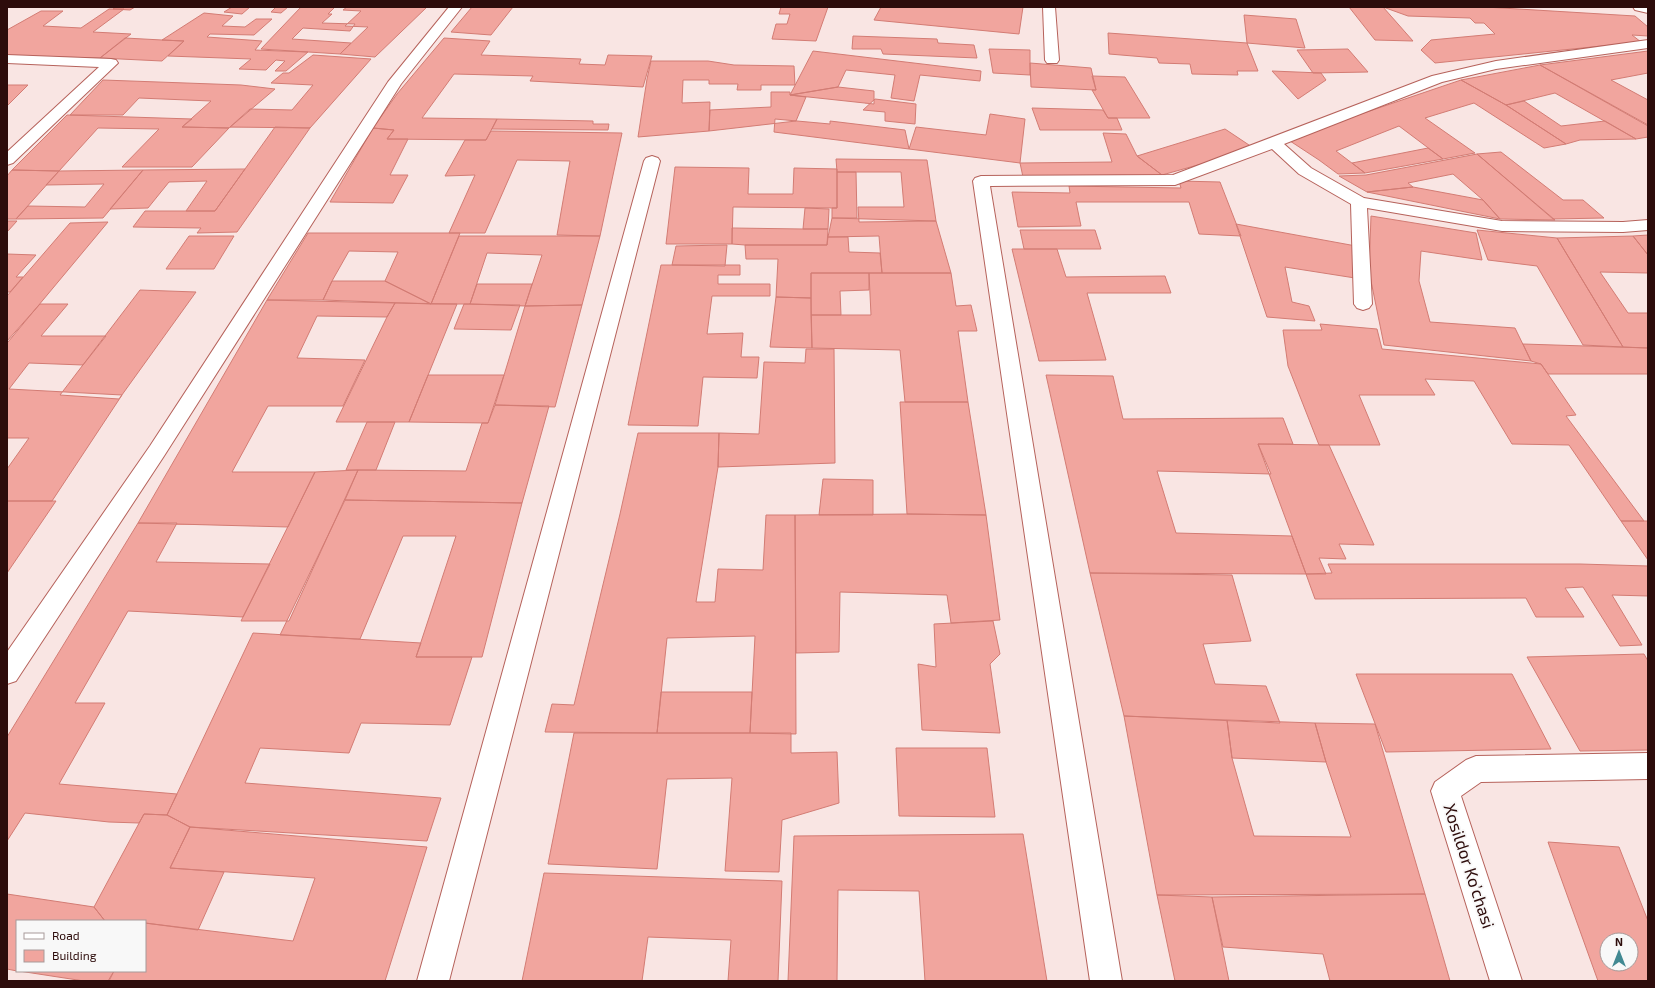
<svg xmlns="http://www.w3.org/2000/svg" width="1655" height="988" viewBox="0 0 1655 988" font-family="'Exo 2',sans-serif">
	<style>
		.building { fill: #f1a59e; stroke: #d37c74; fill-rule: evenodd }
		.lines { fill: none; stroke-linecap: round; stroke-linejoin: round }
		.street-casing { stroke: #b6625b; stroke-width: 2 }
		.secondary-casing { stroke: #b6625b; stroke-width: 2 }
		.street { fill: #fff; fill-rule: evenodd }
		.secondary { fill: #fff; fill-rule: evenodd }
		.labels { text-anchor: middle; stroke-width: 3.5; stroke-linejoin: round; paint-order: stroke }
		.near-street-label { font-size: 17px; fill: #2d0c0b; stroke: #f8f8f8 }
	</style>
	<rect width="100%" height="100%" fill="#f9e5e3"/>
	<path class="building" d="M 116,7 L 135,7 L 130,10 L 113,9 Z
		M 232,7 L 250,7 L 242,14 L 224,12 Z
		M 276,7 L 288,7 L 281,13 L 271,12 Z
		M 301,7 L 335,7 L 328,14 L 332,14 L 322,23 L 355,24 L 350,31 L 303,28 L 292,39 L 351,43 L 340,54 L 261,49 Z
		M 347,7 L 427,7 L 375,57 L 340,54 L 368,27 L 345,26 L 361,11 L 343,10 Z
		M 472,7 L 513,7 L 491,35 L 451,32 Z
		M 781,7 L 828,7 L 816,41 L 772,39 L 776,24 L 787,24 L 790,14 L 779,14 Z
		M 881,7 L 1023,7 L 1019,34 L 874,20 Z
		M 1349,7 L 1383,7 L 1413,41 L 1375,40 Z
		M 1383,7 L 1485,7 L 1635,16 L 1648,27 L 1648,36 L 1632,35 L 1641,42 L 1435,63 L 1421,50 L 1431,40 L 1495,34 L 1484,23 L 1475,23 L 1470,18 L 1408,16 Z
		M 109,9 L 124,9 L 93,32 L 131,34 L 100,58 L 7,56 L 7,30 L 41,11 L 63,11 L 43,26 L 81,28 Z
		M 204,13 L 233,16 L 222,26 L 245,27 L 256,19 L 272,19 L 254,35 L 210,34 L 207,37 L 262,41 L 255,50 L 308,52 L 286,71 L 275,71 L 285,61 L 276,60 L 266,70 L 239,69 L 251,59 L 168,56 L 184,41 L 162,40 Z
		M 1244,15 L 1296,19 L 1305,48 L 1247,43 Z
		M 1108,33 L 1247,43 L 1258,71 L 1237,71 L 1238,75 L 1192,74 L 1190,64 L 1159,63 L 1157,58 L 1109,54 Z
		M 853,36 L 937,39 L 938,43 L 974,45 L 977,58 L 883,54 L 881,49 L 852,49 Z
		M 125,38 L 162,40 L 184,41 L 162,61 L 100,58 Z
		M 444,38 L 490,41 L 481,55 L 581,59 L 579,64 L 605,65 L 608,55 L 652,56 L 643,87 L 530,81 L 533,76 L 454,74 L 422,118 L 497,119 L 486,140 L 387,139 L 394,130 L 373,128 L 397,94 Z
		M 989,49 L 1030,50 L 1030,75 L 993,73 Z
		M 1348,49 L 1368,72 L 1313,73 L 1297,50 Z
		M 813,51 L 981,71 L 980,81 L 920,75 L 914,101 L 891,98 L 895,75 L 846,70 L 838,87 L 790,95 Z
		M 1648,51 L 1648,73 L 1611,80 L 1648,100 L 1648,126 L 1540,65 Z
		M 313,55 L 371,59 L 310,128 L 230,127 L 250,109 L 292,110 L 313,85 L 271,83 L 283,73 L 289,73 Z
		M 651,61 L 708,61 L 734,65 L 794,66 L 795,85 L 761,85 L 761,90 L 737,90 L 738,84 L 709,84 L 709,80 L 683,80 L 682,103 L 710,102 L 709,131 L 638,137 L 647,79 Z
		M 1030,63 L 1091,68 L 1096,90 L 1031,87 Z
		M 1540,65 L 1648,125 L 1648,137 L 1636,139 L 1555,93 L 1506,105 L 1461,80 Z
		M 1272,71 L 1321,73 L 1326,80 L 1298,99 Z
		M 1092,76 L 1125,77 L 1150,118 L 1108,118 L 1092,90 L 1096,90 Z
		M 103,80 L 241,85 L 275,89 L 229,128 L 182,127 L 211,101 L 139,98 L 123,115 L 70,115 Z
		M 1461,80 L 1506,105 L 1566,144 L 1544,148 L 1474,103 L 1425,118 L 1475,153 L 1443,159 L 1399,126 L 1336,151 L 1365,173 L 1338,174 L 1319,160 L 1287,139 Z
		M 7,85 L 28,85 L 7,106 Z
		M 838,87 L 874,91 L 874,104 L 790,95 Z
		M 771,92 L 790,92 L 790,95 L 806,97 L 796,121 L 709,131 L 710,110 L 771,107 Z
		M 875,99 L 916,104 L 915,124 L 885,121 L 885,112 L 863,110 Z
		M 1524,101 L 1561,126 L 1605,121 L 1636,139 L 1580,140 L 1566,144 L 1506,105 Z
		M 1032,108 L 1103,110 L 1108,118 L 1117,118 L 1122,130 L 1040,130 Z
		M 990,114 L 1025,119 L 1020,163 L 909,149 L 916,127 L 986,135 Z
		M 67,115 L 192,119 L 182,127 L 229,128 L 192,167 L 122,167 L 159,129 L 98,128 L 59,171 L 12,170 Z
		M 497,119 L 593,121 L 593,124 L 609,124 L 608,130 L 492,129 Z
		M 775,119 L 830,124 L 830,121 L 905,130 L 909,149 L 774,132 Z
		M 275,127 L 310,128 L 237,232 L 197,233 L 201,228 L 133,227 L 145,211 L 215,211 Z
		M 373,128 L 394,130 L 387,139 L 408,139 L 390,175 L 408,175 L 393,203 L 330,202 Z
		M 1225,129 L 1255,149 L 1162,175 L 1137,156 Z
		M 491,131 L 622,133 L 600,236 L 557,235 L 570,161 L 517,160 L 485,233 L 449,233 L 475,175 L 445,176 L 465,140 L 486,140 Z
		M 1103,133 L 1126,134 L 1137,156 L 1162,175 L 1023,177 L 1020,163 L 1112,162 Z
		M 1428,148 L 1443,159 L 1365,173 L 1352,163 Z
		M 1501,152 L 1563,200 L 1583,200 L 1604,218 L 1553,219 L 1477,154 Z
		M 1477,154 L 1555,220 L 1500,219 L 1483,200 L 1453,174 L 1408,183 L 1413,187 L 1367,192 L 1339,176 L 1366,175 Z
		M 836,159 L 927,160 L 936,221 L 859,222 L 858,207 L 904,207 L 901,172 L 837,172 Z
		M 675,167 L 749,168 L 748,194 L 793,194 L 794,168 L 837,169 L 837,208 L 733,207 L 732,244 L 666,244 Z
		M 245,169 L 215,211 L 186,211 L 207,181 L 169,182 L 148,208 L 110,209 L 143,170 Z
		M 12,170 L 59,171 L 16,219 L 7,219 L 7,176 Z
		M 143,170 L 103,218 L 16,219 L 28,206 L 85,207 L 104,184 L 46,185 L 59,171 Z
		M 837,172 L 856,172 L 857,218 L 832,218 L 832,208 L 837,208 Z
		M 1179,181 L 1220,182 L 1241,236 L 1199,234 L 1189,202 L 1076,202 L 1081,226 L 1018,227 L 1012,192 L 1070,193 L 1069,186 L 1181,188 Z
		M 1413,187 L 1483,200 L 1500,219 L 1367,192 Z
		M 805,208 L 829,209 L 828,229 L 803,229 Z
		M 1371,216 L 1476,233 L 1482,260 L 1421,251 L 1419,281 L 1430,322 L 1515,328 L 1531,361 L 1384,345 L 1369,271 Z
		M 832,218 L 936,221 L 951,273 L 882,273 L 879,236 L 828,237 Z
		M 7,221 L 17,221 L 7,232 Z
		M 108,222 L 8,342 L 7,342 L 7,296 L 70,223 Z
		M 1236,224 L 1356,246 L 1355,278 L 1285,267 L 1292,302 L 1309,306 L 1315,321 L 1267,317 Z
		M 732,228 L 803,229 L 828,229 L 827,245 L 745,245 L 732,244 Z
		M 1020,230 L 1095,230 L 1101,249 L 1024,249 Z
		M 1477,230 L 1557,238 L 1623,347 L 1583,345 L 1537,266 L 1488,260 Z
		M 308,233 L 460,233 L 431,304 L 385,281 L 398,252 L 349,251 L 332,281 L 323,300 L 267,300 Z
		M 1648,235 L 1648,255 L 1633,236 Z
		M 189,236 L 234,236 L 214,269 L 166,269 Z
		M 459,236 L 600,236 L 582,305 L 525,306 L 542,255 L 487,253 L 470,304 L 431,304 Z
		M 1633,236 L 1648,255 L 1648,273 L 1600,272 L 1628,313 L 1648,313 L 1648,348 L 1623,347 L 1557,238 Z
		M 828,237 L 848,237 L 849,252 L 880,253 L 882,273 L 811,273 L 811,298 L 776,297 L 778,259 L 746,259 L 745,245 L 827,245 Z
		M 727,245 L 725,266 L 672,265 L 676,246 Z
		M 1012,249 L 1057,249 L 1066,277 L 1165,276 L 1171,293 L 1087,293 L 1106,360 L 1039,361 Z
		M 7,254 L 36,255 L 16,277 L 23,277 L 10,292 L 7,292 Z
		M 661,265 L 740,265 L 740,275 L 718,275 L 718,284 L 770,284 L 770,296 L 712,296 L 707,334 L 743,333 L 741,357 L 759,357 L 757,378 L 703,377 L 698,426 L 628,425 Z
		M 811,273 L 869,273 L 869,290 L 840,291 L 841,315 L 811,315 Z
		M 869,273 L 951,273 L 956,306 L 971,305 L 977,331 L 958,331 L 968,402 L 905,402 L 900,350 L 812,348 L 811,315 L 871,315 Z
		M 332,281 L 385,281 L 431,304 L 323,300 Z
		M 477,284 L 532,284 L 525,306 L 470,304 Z
		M 140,290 L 196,292 L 119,399 L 60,395 Z
		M 776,297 L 811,298 L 812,348 L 770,347 Z
		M 267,300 L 395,303 L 387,317 L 317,316 L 297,358 L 365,360 L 343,406 L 268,406 L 232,472 L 315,472 L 288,527 L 138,523 Z
		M 395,303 L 457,304 L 409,422 L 336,422 L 387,317 Z
		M 40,304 L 68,304 L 41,336 L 106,336 L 83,365 L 29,363 L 9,389 L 122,395 L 52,501 L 7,501 L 7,469 L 29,438 L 7,438 L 7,341 Z
		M 464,304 L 520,305 L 511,330 L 454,329 Z
		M 582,305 L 555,407 L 495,405 L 525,306 Z
		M 1320,324 L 1377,329 L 1382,349 L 1541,364 L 1576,415 L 1566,416 L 1644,521 L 1621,521 L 1569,445 L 1512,444 L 1474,381 L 1425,379 L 1435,395 L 1359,395 L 1380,445 L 1319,445 L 1288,366 L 1283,330 L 1322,330 Z
		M 1523,344 L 1648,348 L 1648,374 L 1548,374 L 1541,364 L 1531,361 Z
		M 806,349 L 834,349 L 835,463 L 718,467 L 719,433 L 759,434 L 764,362 L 805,363 Z
		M 428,375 L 504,375 L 488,423 L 409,422 Z
		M 1046,375 L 1113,376 L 1123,419 L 1283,418 L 1293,444 L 1258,444 L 1271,474 L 1157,471 L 1176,533 L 1292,536 L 1306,574 L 1090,573 Z
		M 900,402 L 968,402 L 986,515 L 907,514 Z
		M 495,405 L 549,406 L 522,503 L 345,500 L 358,470 L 466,471 L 482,423 L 488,423 Z
		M 367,422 L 395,422 L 376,470 L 346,470 Z
		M 638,433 L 719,433 L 718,467 L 696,602 L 715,602 L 718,569 L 763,570 L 766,515 L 795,515 L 796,734 L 750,733 L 755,636 L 667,638 L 657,733 L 545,732 L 552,704 L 574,705 L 620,514 Z
		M 1258,444 L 1329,445 L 1374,545 L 1339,544 L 1346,559 L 1319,558 L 1326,574 L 1306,574 Z
		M 358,470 L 289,621 L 241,621 L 315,472 Z
		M 823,479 L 873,480 L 873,515 L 819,515 Z
		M 345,500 L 522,503 L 482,657 L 416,657 L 456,536 L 403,536 L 360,639 L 280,635 Z
		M 7,501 L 56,501 L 7,573 Z
		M 907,514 L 986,515 L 1000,620 L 951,623 L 947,595 L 840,592 L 839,652 L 796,653 L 795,515 Z
		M 1621,521 L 1648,521 L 1648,560 Z
		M 138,523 L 177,523 L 156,562 L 270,564 L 243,617 L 128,611 L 75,703 L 105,703 L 59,784 L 177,794 L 167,815 L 144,814 L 139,823 L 109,822 L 25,813 L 7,841 L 7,737 Z
		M 1328,564 L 1580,564 L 1648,566 L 1648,596 L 1612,595 L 1642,645 L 1620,646 L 1583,587 L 1565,588 L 1584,617 L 1536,617 L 1526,598 L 1315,599 L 1306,574 L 1332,573 Z
		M 1090,573 L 1232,575 L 1251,641 L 1203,644 L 1215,684 L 1266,686 L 1280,723 L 1124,716 Z
		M 993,621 L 1000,654 L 990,664 L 1000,733 L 922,730 L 918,664 L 936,667 L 934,624 Z
		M 253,633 L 421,643 L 416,657 L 472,657 L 450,725 L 361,723 L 349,753 L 260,748 L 245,783 L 441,798 L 427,841 L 190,827 L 167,815 Z
		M 1644,654 L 1648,661 L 1648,750 L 1580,751 L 1527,657 Z
		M 1356,674 L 1512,674 L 1551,749 L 1386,752 Z
		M 661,692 L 752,692 L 750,733 L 657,733 Z
		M 1124,716 L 1227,720 L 1232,758 L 1254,836 L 1351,837 L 1326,762 L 1315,723 L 1375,724 L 1425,894 L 1157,895 Z
		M 1227,720 L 1315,723 L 1326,762 L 1232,758 Z
		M 574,733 L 791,733 L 791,753 L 837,752 L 839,803 L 782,820 L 779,872 L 725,871 L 732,778 L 667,779 L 657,869 L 548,864 Z
		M 896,748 L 987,748 L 995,817 L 899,816 Z
		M 144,814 L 167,815 L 190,827 L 170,868 L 224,872 L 198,930 L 145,923 L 145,921 L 105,921 L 94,907 Z
		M 190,827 L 427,847 L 385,981 L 108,981 L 114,971 L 145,971 L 145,923 L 293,941 L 315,878 L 170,868 Z
		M 1023,834 L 1047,981 L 925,981 L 919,891 L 838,890 L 837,981 L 788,981 L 794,836 Z
		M 1548,842 L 1619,847 L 1648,921 L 1648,981 L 1598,981 ZM 1607,940 L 1631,940 L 1631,964 L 1607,964 Z
		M 544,873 L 782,881 L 778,981 L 728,981 L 731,940 L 648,937 L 642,981 L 522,981 Z
		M 7,894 L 94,907 L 105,921 L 17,921 L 17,971 L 7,969 Z
		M 1425,894 L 1450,981 L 1330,981 L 1323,954 L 1223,947 L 1212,897 Z
		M 1157,895 L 1212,897 L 1229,981 L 1175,981 Z
		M 19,971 L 114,971 L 109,981 L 84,981 Z"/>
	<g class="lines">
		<g class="street-casing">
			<path id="street" d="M 449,7 L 462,7 L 401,84 L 164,456 L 16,681 L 7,684 L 7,652 L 150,446 L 388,82 Z
				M 1043,7 L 1055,7 L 1059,60 L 1057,63 L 1047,63 L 1045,60 Z
				M 1648,40 L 1648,48 L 1496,69 L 1442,82 L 1284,144 L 1311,168 L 1364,198 L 1502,221 L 1623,222 L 1648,220 L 1648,230 L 1623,232 L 1502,231 L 1367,208 L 1372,304 L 1369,308 L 1363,310 L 1357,308 L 1354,304 L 1351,204 L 1299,174 L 1272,149 L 1175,185 L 990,186 L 1122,981 L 1090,981 L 973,181 L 975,178 L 981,176 L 1173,175 L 1432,76 L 1496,61 Z
				M 7,55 L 111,59 L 116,60 L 118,63 L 13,163 L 7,165 L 7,152 L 99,67 L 7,63 Z
				M 652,156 L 658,158 L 660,161 L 449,981 L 417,981 L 644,161 L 646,158 Z
				M 1648,753 L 1648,779 L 1481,782 L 1461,796 L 1522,981 L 1490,981 L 1431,791 L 1435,782 L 1466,760 L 1476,756 Z"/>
		</g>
		<g class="secondary-casing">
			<path id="secondary" d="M 1633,7 L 1648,7 L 1648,13 L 1635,10 Z"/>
		</g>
		<use href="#street" class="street"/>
		<use href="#secondary" class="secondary"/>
	</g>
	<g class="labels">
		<g class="near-street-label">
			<text transform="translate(1469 866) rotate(72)" y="6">Xosildor Ko’chasi</text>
		</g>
	</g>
	<rect width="1655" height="988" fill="none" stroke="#2d0c0b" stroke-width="16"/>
	<rect x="16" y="920" width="130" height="52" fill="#f8f8f8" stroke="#a79a99"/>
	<rect x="24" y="933" width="20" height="6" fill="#ffffff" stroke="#a79a99"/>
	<text x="52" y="940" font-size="12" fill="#2d0c0b">Road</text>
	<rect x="24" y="950" width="20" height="12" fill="#f1a59e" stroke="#a79a99"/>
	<text x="52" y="960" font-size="12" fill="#2d0c0b">Building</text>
	<g transform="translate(1619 952)"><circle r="19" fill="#f8f8f8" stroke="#a79a99"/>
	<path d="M0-3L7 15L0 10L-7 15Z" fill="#428992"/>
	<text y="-6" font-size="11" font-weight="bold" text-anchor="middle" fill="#2d0c0b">N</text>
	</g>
</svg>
